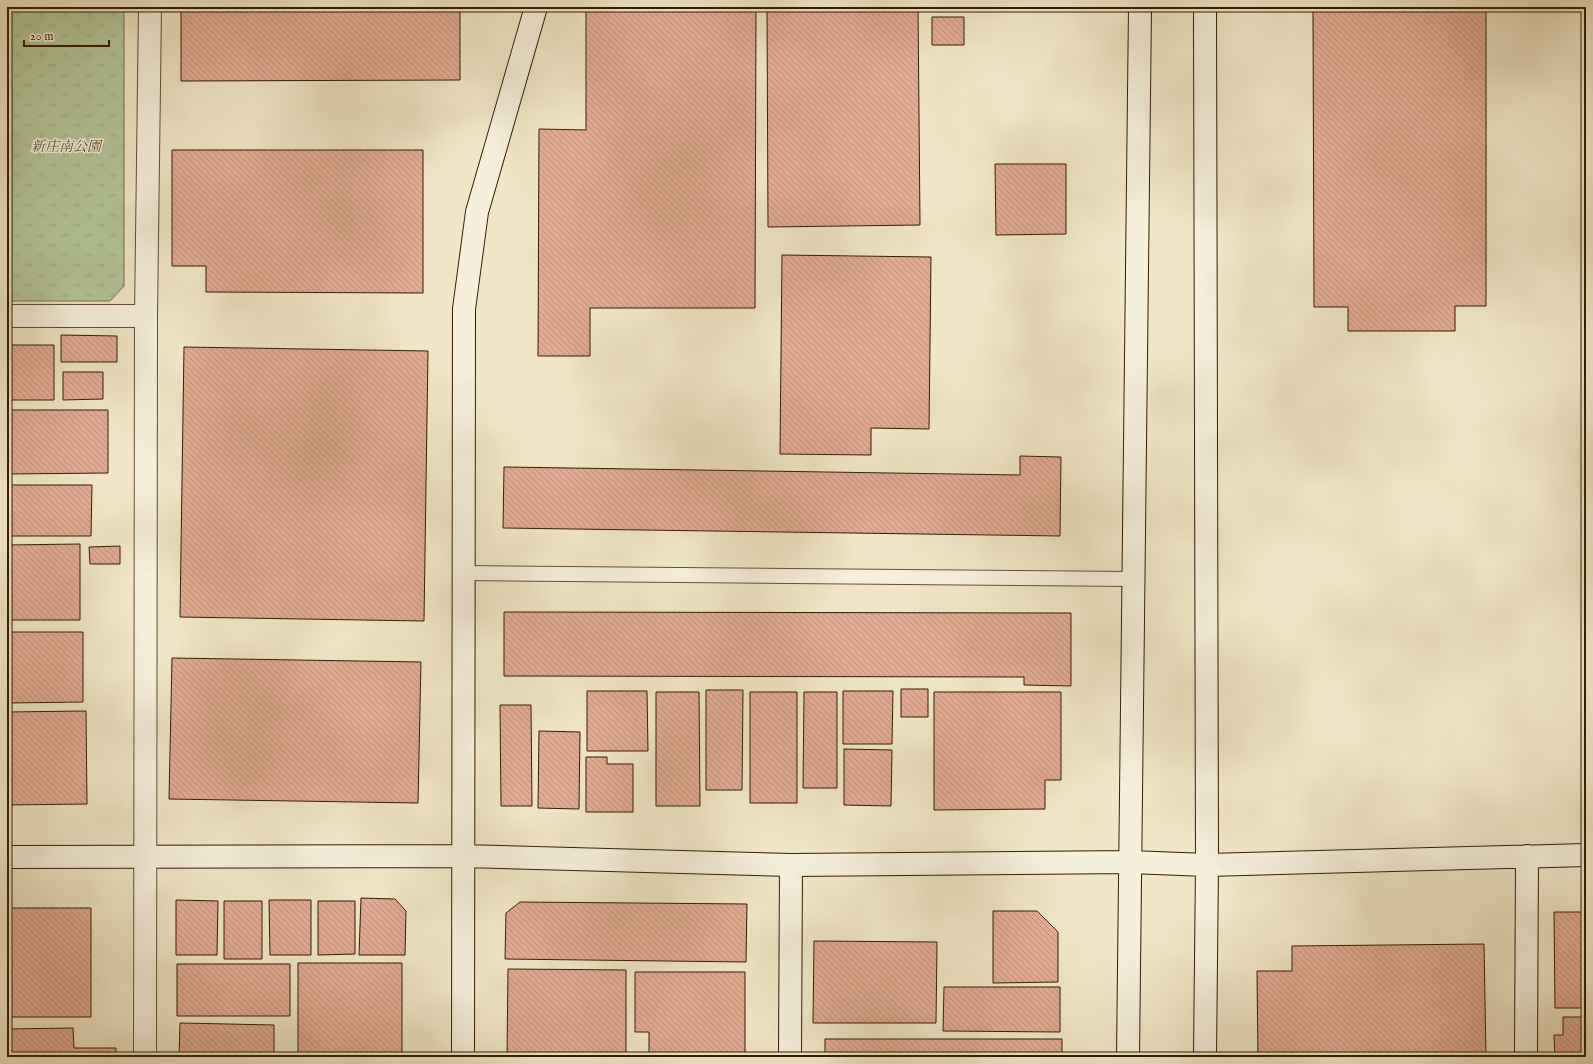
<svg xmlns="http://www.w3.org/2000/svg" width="1593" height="1064" viewBox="0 0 1593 1064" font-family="'IM FELL English','Noto Serif JP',serif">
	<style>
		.park { fill: url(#park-tufts); stroke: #74714e }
		.building { fill: url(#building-back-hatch); stroke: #351c03 }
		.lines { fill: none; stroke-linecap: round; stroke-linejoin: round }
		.lane-casing { stroke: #644e34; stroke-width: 16 }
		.street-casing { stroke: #644e34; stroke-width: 24 }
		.secondary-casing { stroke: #351c03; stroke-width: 24 }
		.lane { stroke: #f5efdb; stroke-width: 14 }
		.street { stroke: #f5efdb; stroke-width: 22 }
		.secondary { stroke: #f5efdb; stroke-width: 22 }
		.labels { text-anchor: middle; stroke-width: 3; stroke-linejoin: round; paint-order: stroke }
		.park-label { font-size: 14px; font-style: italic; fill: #5b4f30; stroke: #f5efdb }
	</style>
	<defs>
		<pattern id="park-tufts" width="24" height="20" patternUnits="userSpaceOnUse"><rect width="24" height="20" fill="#b4c69a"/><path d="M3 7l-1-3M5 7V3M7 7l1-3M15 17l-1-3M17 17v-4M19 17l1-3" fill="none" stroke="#9baa83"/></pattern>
		<pattern id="building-back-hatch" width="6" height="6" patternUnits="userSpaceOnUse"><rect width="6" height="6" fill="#e2aa92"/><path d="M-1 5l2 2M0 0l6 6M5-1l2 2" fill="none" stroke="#c2927c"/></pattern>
	</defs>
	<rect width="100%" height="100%" fill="#f0e6c7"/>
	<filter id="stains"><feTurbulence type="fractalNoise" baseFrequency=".005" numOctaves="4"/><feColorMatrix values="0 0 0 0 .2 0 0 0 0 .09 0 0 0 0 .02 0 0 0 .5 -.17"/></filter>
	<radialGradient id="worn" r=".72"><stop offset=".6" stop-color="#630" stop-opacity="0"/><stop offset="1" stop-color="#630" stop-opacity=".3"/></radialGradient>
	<path class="park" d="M 7,7 L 124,7 L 124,286 L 110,301 L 7,301 Z"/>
	<path class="building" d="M 181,7 L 460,7 L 460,80 L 181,81 Z
		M 586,7 L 756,7 L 755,308 L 590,308 L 590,356 L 538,356 L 539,129 L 586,130 Z
		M 767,7 L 918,7 L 920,225 L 768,227 Z
		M 1313,7 L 1486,7 L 1486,306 L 1455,306 L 1455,331 L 1348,331 L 1348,307 L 1314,307 Z
		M 932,17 L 964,17 L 964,45 L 932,45 Z
		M 172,150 L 423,150 L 423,293 L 206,292 L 206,266 L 172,266 Z
		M 995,164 L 1066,164 L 1066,234 L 996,235 Z
		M 782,255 L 931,257 L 929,429 L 871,428 L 871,455 L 780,454 Z
		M 61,335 L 117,336 L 117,362 L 61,362 Z
		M 7,345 L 54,345 L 54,400 L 7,400 Z
		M 184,347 L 428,351 L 424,621 L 180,617 Z
		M 63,372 L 103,372 L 103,399 L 63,400 Z
		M 7,410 L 108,410 L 108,473 L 7,474 Z
		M 1020,456 L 1061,457 L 1060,536 L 503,528 L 504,467 L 1020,475 Z
		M 7,485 L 92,485 L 91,536 L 7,536 Z
		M 80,544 L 80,620 L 7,620 L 7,545 Z
		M 120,546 L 120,564 L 90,564 L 89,547 Z
		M 504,612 L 1071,613 L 1071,686 L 1024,685 L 1024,677 L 504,676 Z
		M 7,632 L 83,632 L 83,702 L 7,703 Z
		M 172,658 L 421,662 L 418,803 L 169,799 Z
		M 901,689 L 928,689 L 928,717 L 901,717 Z
		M 706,690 L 743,690 L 742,790 L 706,790 Z
		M 587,691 L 647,691 L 648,751 L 587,751 Z
		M 843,691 L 893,691 L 892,744 L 843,744 Z
		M 656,692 L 699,692 L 700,806 L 656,806 Z
		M 750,692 L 797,692 L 797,803 L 750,803 Z
		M 804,692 L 837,692 L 837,788 L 803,788 Z
		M 934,692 L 1061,692 L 1061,780 L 1045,780 L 1045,809 L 934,810 Z
		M 500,705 L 531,705 L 532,806 L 501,806 Z
		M 86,711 L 87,804 L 7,805 L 7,712 Z
		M 539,731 L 580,732 L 579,809 L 538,808 Z
		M 844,749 L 892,750 L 891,806 L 844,805 Z
		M 586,757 L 607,757 L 607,764 L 633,764 L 633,812 L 586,812 Z
		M 361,898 L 395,899 L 406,911 L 405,955 L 359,955 Z
		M 176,900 L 218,901 L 217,955 L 176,955 Z
		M 269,900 L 311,900 L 311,955 L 270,955 Z
		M 224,901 L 262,901 L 262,959 L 224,959 Z
		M 318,901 L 355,901 L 355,954 L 318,955 Z
		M 520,902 L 747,904 L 746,962 L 505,959 L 506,913 Z
		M 7,908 L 91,908 L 91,1017 L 7,1017 Z
		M 993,911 L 1037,911 L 1058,932 L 1058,982 L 993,983 Z
		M 1554,912 L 1586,912 L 1586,1008 L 1555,1008 Z
		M 814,941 L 937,942 L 936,1023 L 813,1023 Z
		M 1484,944 L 1486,1057 L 1258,1057 L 1257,971 L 1292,971 L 1292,946 Z
		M 298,963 L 402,963 L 402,1057 L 298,1057 Z
		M 177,964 L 290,964 L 290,1016 L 177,1016 Z
		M 508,969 L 626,970 L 626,1057 L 507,1057 Z
		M 635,972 L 745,972 L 745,1057 L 649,1057 L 649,1032 L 635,1032 Z
		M 944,987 L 1060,987 L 1060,1032 L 943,1031 Z
		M 1563,1017 L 1586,1017 L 1586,1057 L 1555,1057 L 1554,1035 L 1563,1035 Z
		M 180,1023 L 274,1025 L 274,1057 L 179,1057 Z
		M 73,1028 L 74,1048 L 116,1048 L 116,1057 L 7,1057 L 7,1029 Z
		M 825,1039 L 1062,1039 L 1062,1057 L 825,1057 Z"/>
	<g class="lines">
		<g class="lane-casing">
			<path id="lane" d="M 464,573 L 1133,579"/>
		</g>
		<g class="street-casing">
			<path id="street" d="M 7,316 L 146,316
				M 145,1057 L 146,316 L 150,7"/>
		</g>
		<g class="secondary-casing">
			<path id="secondary" d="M 7,857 L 464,856 L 791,865 L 1130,862 L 1207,865 L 1586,855
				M 463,1057 L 464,309 L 477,212 L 536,7
				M 790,1057 L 791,865
				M 1128,1057 L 1140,7
				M 1205,1057 L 1207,865 L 1205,7
				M 1526,1057 L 1527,856"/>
		</g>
		<use href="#lane" class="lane"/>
		<use href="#street" class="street"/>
		<use href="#secondary" class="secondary"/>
	</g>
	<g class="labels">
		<g class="park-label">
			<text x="66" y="151">新庄南公園</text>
		</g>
	</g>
	<rect width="1593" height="1064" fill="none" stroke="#f0e6c7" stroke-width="24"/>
	<rect x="8" y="8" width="1577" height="1048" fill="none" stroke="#351c03" stroke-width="2"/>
	<rect x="12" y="12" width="1569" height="1040" fill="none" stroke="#351c03"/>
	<path d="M24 40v6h85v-6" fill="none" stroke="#351c03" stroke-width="2"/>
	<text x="30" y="40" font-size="12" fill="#351c03" stroke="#f5efdb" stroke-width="3" paint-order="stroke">20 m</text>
	<rect width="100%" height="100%" filter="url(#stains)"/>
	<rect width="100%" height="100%" fill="url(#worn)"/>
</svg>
